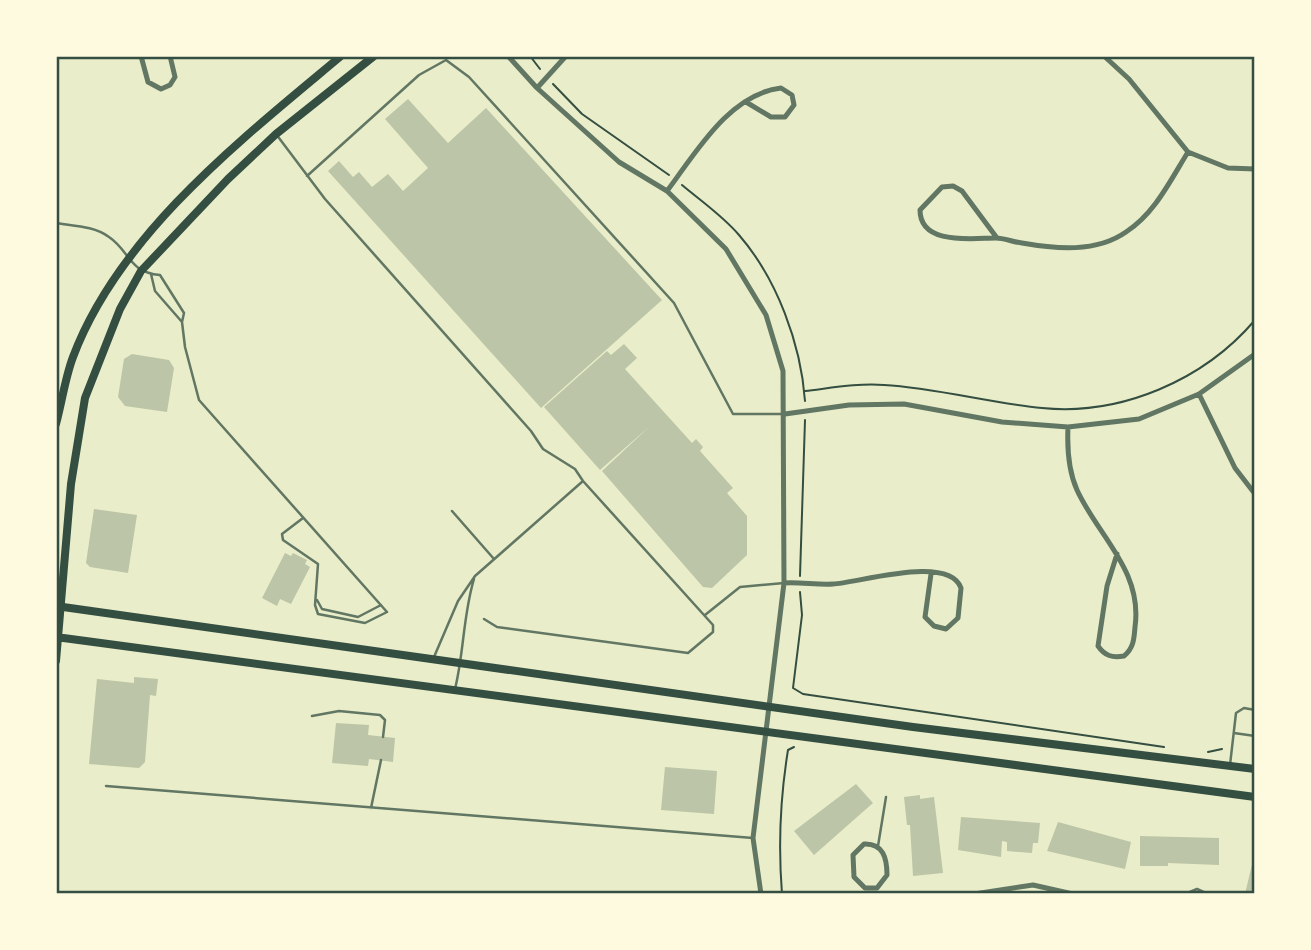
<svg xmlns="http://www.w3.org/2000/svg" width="1311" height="950" viewBox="0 0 1311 950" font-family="'Archivo Narrow',sans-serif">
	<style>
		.building { fill: #bcc5a7 }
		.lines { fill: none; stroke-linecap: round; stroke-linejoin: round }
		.path { stroke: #344e41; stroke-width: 2 }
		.service { stroke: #617663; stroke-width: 2.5 }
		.minor { stroke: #617663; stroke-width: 5 }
		.secondary { stroke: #344e41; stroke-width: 8 }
		.neatline { fill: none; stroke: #344e41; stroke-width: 2.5 }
	</style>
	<rect width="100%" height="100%" fill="#e9edc9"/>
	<path class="building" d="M 408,99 L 448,143 L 486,108 L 662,300 L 541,408 L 328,171 L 339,161 L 353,177 L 359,172 L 372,187 L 388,174 L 403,191 L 428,168 L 385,119 Z
		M 624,344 L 637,358 L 625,369 L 692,443 L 696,439 L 703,447 L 700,451 L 733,488 L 727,493 L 747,516 L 747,555 L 712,588 L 703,587 L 602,471 L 650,426 L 600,470 L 544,407 L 607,351 L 611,355 Z
		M 132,354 L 169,360 L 174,368 L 167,412 L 125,406 L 118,397 L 124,359 Z
		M 94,509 L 137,515 L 128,573 L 90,567 L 86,563 Z
		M 285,553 L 291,556 L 293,553 L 307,560 L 305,564 L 310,567 L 291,604 L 280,599 L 277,606 L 262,598 Z
		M 134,677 L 158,679 L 156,696 L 150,695 L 145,762 L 139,768 L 89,764 L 97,679 L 134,683 Z
		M 336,723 L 369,725 L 368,735 L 395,738 L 393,762 L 369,759 L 368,766 L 332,763 Z
		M 665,767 L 717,771 L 714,814 L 661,810 Z
		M 856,784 L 873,803 L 814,855 L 794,831 Z
		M 920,795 L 920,799 L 934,797 L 943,873 L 913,876 L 910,825 L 907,825 L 904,797 Z
		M 961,817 L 1040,823 L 1038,843 L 1033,843 L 1032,853 L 1007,851 L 1007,842 L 1002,841 L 1001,857 L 958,850 Z
		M 1058,822 L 1131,842 L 1125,869 L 1047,851 Z
		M 1140,836 L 1219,838 L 1219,865 L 1168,863 L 1168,866 L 1140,866 Z
		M 1254,856 L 1255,894 L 1245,894 Z"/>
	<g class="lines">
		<path class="path" d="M 530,56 L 540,69
			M 553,84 L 582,114 L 669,175
			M 682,185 C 701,201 723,216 739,235 C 777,279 801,344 805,401
			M 805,391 C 831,388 858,383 884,385 C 937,388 989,403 1042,408 C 1121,416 1204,380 1255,320
			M 800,576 L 805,420
			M 800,592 L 802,615 L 793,688 L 803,694 L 1164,747
			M 1208,752 L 1222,749
			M 782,894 C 778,844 780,799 788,750 L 794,747"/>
		<path class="service" d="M 276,134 L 325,199 L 531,431 L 543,449 L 575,469 L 583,481 L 713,625 L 713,632 L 688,653 L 497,627 L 484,619
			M 307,176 L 419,75 L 446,60 L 469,77 L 674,303 L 733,414 L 783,414
			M 56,223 C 74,226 94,226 109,237 C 130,251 128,272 160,275 L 184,313 L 182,322 L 185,347 L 199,400 L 387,612 L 365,623 L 318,614 L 315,605 L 318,564 L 283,540 L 282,534 L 303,518
			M 151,274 L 155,291 L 182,322
			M 452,511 L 494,559
			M 317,600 L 322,609 L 358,617 L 381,605
			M 705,615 L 740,587 L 784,583
			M 434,657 L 458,601 L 475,576 L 583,481
			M 455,689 C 464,653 463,615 474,579
			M 312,716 L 339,711 L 380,715 L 385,720 L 383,737
			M 1234,733 L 1255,736
			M 1230,765 L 1236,713 L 1244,708 L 1255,710
			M 106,786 L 753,838
			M 371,808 L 381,760
			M 878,846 L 886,797
			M 1185,894 L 1197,889 L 1208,894"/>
		<path class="minor" d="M 141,56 L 148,82 L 161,89 L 170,85 L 175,77 L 170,56
			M 508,56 L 537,88 L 619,162 L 667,191 L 726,249 L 766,315 L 783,371 L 784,583 L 753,838 L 761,894
			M 1104,56 L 1129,79 L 1188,152 L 1228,168 L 1255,169
			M 537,88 L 566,56
			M 667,191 C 695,154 729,94 781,88 L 792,95 L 794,105 L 785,117 L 771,117 L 746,102
			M 997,238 L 962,191 L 953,186 L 942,187 L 920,210 C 920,246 973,238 996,238 C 1004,238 1013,242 1022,243 C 1056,249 1096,253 1126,232 C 1155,213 1170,181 1188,152
			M 1199,394 L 1235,468 L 1255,494
			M 785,414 L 849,405 L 904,404 L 1002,422 L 1068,427 L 1139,419 L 1199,394 L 1255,354
			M 1068,427 C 1067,449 1068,470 1077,490 C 1098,536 1143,571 1135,627 C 1134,638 1134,648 1124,656 C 1112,658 1105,656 1098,646 L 1107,586 L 1117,554
			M 784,583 C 801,582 817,585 833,584 C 858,583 949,554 961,588 L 958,618 L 946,629 L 934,626 L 925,617 L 931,574
			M 864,844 C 883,843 887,858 887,875 L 877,888 L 865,888 L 854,877 L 853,855 Z
			M 974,894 L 1033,885 L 1073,894"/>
		<path class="secondary" d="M 56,424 C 62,402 65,378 73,357 C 119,234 243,138 341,56
			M 56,606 L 913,727 L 1255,769
			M 56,637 L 1255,797
			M 56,661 L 71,484 L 85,398 L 120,309 L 141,271 L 228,179 L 276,134 L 374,56"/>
	</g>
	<rect width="1311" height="950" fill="none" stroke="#fefae0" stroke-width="116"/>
	<rect x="58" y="58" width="1195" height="834" class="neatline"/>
</svg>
